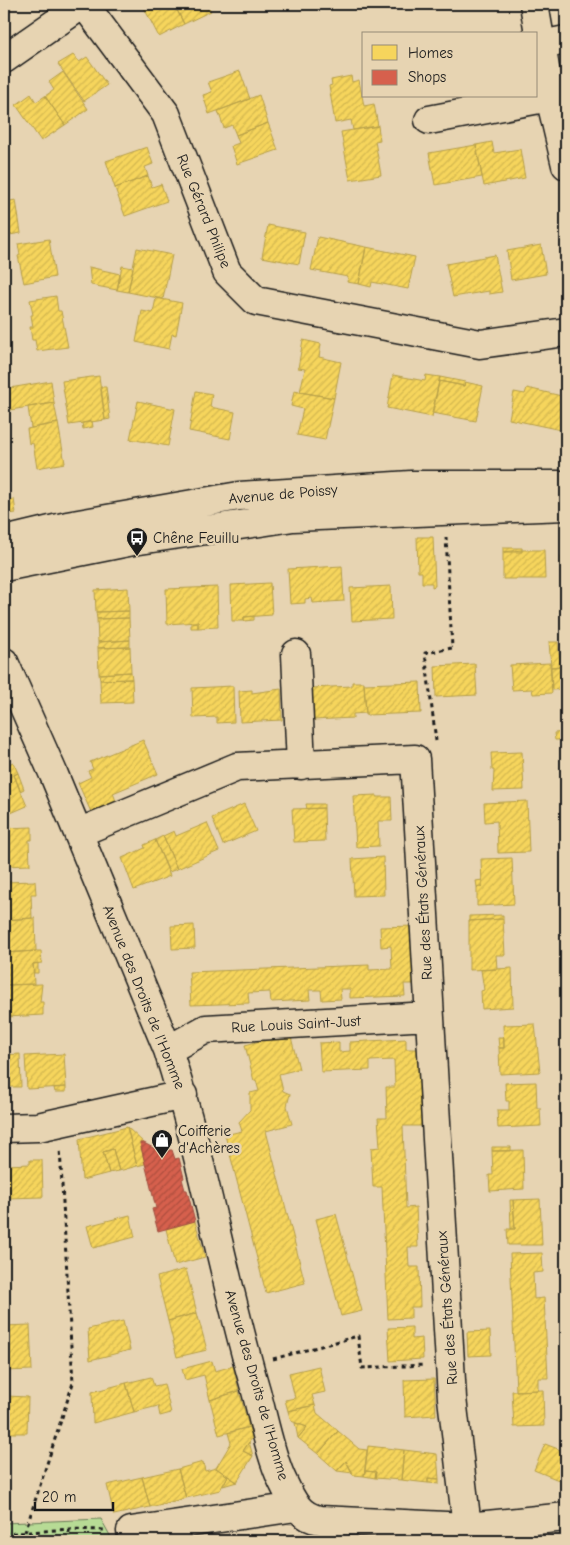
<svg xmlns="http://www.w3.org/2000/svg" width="570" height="1545" viewBox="0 0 570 1545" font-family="'Comic Neue',sans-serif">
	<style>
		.green { fill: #b7db95; stroke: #6a7c58 }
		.homes { fill: url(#homes-hatch); stroke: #b59e49 }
		.shops { fill: url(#shops-hatch); stroke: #9e4c3e }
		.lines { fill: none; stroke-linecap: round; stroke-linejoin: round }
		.minor-casing { stroke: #1c1c1c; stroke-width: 31 }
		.path { stroke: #1c1c1c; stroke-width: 3; stroke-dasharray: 4 4; stroke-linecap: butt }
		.minor { stroke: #e7d4b2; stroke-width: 28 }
		.labels { text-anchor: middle; stroke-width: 5; stroke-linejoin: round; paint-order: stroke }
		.street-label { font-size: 15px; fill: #1c1c1c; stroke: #e7d4b2 }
		.poi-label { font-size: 15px; fill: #1c1c1c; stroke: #e7d4b2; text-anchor: start }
	</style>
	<defs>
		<pattern id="homes-hatch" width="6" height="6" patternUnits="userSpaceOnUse" patternTransform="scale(1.25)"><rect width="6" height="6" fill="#f6d55c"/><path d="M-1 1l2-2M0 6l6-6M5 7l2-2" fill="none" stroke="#d2b64f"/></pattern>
		<pattern id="shops-hatch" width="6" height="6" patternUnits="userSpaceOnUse" patternTransform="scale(1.25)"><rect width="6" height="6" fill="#d6604d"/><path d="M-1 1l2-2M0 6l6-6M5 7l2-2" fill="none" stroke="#ad4e3f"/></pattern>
	</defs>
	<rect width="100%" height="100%" fill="#e7d4b2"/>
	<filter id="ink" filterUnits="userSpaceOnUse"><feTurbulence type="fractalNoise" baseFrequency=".02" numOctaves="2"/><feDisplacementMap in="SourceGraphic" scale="10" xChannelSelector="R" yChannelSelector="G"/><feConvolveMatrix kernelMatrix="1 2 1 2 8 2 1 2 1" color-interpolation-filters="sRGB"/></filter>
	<g filter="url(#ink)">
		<path class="green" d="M 101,1519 L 113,1541 L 4,1541 L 4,1523 Z
			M 301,1534 L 303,1541 L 218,1541 Z"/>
		<path class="homes" d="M 4,4 L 11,9 L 4,17 Z
			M 142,4 L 174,4 L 184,24 L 159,37 Z
			M 174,4 L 207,4 L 211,11 L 184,24 Z
			M 73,55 L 79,62 L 87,57 L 107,85 L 84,101 L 58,64 Z
			M 240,71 L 250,99 L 209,114 L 203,95 L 212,92 L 208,82 Z
			M 63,72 L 88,109 L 65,125 L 45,96 L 54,90 L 49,82 Z
			M 351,76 L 352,82 L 359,80 L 364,106 L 374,104 L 378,126 L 353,130 L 351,120 L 335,123 L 329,86 L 332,85 L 331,80 Z
			M 31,94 L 36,102 L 45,96 L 65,125 L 41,141 L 16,105 Z
			M 259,95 L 268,123 L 236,135 L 232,125 L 224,128 L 218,111 Z
			M 268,123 L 278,150 L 237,164 L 231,146 L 239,143 L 236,135 Z
			M 378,126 L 380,140 L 375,141 L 381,175 L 350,180 L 341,132 Z
			M 492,142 L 494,153 L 520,149 L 525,178 L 484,186 L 476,145 Z
			M 476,145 L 482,177 L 435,185 L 429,153 Z
			M 147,147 L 153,164 L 145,167 L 148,176 L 115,188 L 106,161 Z
			M 148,176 L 152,187 L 161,184 L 167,201 L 125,216 L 115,188 Z
			M 16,200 L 21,233 L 4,236 L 4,202 Z
			M 268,225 L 305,232 L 299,264 L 262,257 Z
			M 318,237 L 366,247 L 359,284 L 347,282 L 348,277 L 311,270 Z
			M 49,239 L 55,277 L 24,283 L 18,256 L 20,255 L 18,244 Z
			M 541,245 L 546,274 L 511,280 L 507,251 Z
			M 366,247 L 415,257 L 408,289 L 372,282 L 371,287 L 359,284 Z
			M 137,248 L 172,255 L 163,299 L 128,292 Z
			M 495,255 L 502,292 L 489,294 L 489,291 L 453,297 L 446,264 Z
			M 122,266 L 133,268 L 128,292 L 117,290 Z
			M 89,267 L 120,274 L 117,290 L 91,285 Z
			M 56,296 L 58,311 L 61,311 L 68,347 L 37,351 L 35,340 L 32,340 L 30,327 L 33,327 L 31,315 L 33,315 L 30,300 Z
			M 156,298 L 182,303 L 176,335 L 172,334 L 169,349 L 136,342 L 142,311 L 153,313 Z
			M 303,340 L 321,344 L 319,357 L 341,362 L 334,398 L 300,392 L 305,369 L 298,368 Z
			M 393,375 L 425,381 L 426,375 L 440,377 L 432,417 L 387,408 Z
			M 99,376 L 105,420 L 69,425 L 62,381 Z
			M 440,377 L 465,382 L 464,386 L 439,381 Z
			M 51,381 L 54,403 L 4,411 L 4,389 Z
			M 439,381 L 464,386 L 465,382 L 483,386 L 476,421 L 432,413 Z
			M 101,387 L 106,387 L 110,419 L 105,420 Z
			M 527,388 L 566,397 L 561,430 L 509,419 L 514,392 L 525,394 Z
			M 196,391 L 212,394 L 210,407 L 235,412 L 230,439 L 189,431 Z
			M 294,391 L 334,398 L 325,440 L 297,435 L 303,409 L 291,406 Z
			M 138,401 L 175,409 L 168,446 L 130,439 Z
			M 54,403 L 58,423 L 31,428 L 28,407 Z
			M 92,421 L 93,427 L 83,429 L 82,423 Z
			M 58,423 L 65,463 L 37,468 L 33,443 L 29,444 L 27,429 Z
			M 14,499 L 16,513 L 9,514 L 7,500 Z
			M 417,537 L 433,537 L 435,586 L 432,587 L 432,583 L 422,583 L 422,572 L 418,572 Z
			M 503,548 L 522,548 L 522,552 L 503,552 Z
			M 522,550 L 544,550 L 545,579 L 503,579 L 503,552 Z
			M 566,555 L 566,582 L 562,582 L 561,556 Z
			M 342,566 L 344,601 L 313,603 L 312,598 L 305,599 L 305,603 L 290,604 L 288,569 Z
			M 270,583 L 272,615 L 244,617 L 244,621 L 232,621 L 231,585 Z
			M 391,586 L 392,619 L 352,621 L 350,588 Z
			M 217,587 L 218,627 L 198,628 L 198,622 L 167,624 L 166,589 Z
			M 128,588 L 129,611 L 96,612 L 95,590 Z
			M 129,611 L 129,618 L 97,619 L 96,612 Z
			M 254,616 L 254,620 L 244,621 L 244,617 Z
			M 129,618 L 130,640 L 98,642 L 97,619 Z
			M 191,622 L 198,622 L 198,628 L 191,628 Z
			M 130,640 L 130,647 L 98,648 L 98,642 Z
			M 549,642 L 558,642 L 559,655 L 566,655 L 566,666 L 551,667 Z
			M 130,647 L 131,672 L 99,674 L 98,648 Z
			M 550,663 L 552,693 L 533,694 L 532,689 L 512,690 L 510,665 Z
			M 475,664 L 477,695 L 436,697 L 435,666 Z
			M 566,666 L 566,689 L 552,690 L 551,667 Z
			M 131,672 L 132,679 L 100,680 L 99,674 Z
			M 132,679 L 133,702 L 101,703 L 100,680 Z
			M 352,682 L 364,682 L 366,713 L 353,714 L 353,718 L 313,720 L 311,688 L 352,686 Z
			M 420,682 L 421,713 L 366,715 L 364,684 Z
			M 233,686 L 234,722 L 217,723 L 217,717 L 193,718 L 192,688 Z
			M 281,689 L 282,720 L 240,722 L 239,691 L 252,690 L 252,693 Z
			M 566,732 L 566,740 L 555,740 L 554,733 Z
			M 143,740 L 158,774 L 113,793 L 116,801 L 91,812 L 78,783 L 91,777 L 88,771 L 93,769 L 90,762 Z
			M 522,752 L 524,790 L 493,791 L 494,770 L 492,770 L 491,753 Z
			M 13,762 L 18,773 L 14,775 L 27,806 L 4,816 L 4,766 Z
			M 18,773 L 24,789 L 20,791 L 14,775 Z
			M 377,795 L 376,797 L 391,797 L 392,821 L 378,821 L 379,846 L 356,847 L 353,796 Z
			M 527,801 L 529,852 L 498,853 L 497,821 L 485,822 L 484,803 Z
			M 244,804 L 256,831 L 223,845 L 212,818 Z
			M 306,804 L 324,804 L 324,808 L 307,809 Z
			M 324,808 L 325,841 L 294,842 L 292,809 Z
			M 207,823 L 219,851 L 177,869 L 163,836 L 174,831 L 176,836 Z
			M 32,827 L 32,840 L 29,840 L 30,865 L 4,866 L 4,828 Z
			M 163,836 L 177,869 L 169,872 L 155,840 Z
			M 155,840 L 170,876 L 134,890 L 122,858 L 145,848 L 144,845 Z
			M 383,857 L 384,895 L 354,896 L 352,859 Z
			M 512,858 L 514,904 L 477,906 L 477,887 L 482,887 L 481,859 Z
			M 482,880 L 482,887 L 477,887 L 476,881 Z
			M 35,881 L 36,894 L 31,894 L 32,918 L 4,920 L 4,882 Z
			M 503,915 L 503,919 L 469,921 L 469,916 Z
			M 35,918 L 36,951 L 4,953 L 4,920 Z
			M 503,919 L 505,955 L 496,955 L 497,969 L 469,970 L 469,921 Z
			M 194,925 L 195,948 L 172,949 L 171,926 Z
			M 413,926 L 416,984 L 404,984 L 405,996 L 350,998 L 350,989 L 340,989 L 341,999 L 322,1000 L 321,990 L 309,990 L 310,1000 L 271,1002 L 270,992 L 248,993 L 249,1003 L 191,1005 L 189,972 L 369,965 L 369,970 L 392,969 L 391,946 L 381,947 L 380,927 Z
			M 36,951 L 41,951 L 42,963 L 33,964 L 34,984 L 6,985 L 4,953 Z
			M 38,963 L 38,973 L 34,973 L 33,964 Z
			M 512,968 L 513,1007 L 482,1009 L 481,991 L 484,990 L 481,970 Z
			M 42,984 L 40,1002 L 43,1002 L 43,1015 L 6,1017 L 4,985 Z
			M 535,1024 L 540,1072 L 500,1074 L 499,1048 L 504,1048 L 503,1025 Z
			M 290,1033 L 299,1069 L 279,1074 L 283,1091 L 290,1094 L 287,1106 L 292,1124 L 266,1131 L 305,1283 L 266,1293 L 225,1135 L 242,1131 L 239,1122 L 250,1110 L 250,1093 L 259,1091 L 256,1080 L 254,1081 L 245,1045 Z
			M 498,1037 L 504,1037 L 504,1048 L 499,1048 Z
			M 406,1039 L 406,1049 L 419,1049 L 422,1126 L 403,1126 L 406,1208 L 416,1207 L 418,1247 L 408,1247 L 409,1267 L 419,1267 L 420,1307 L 411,1307 L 411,1318 L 388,1319 L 382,1187 L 373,1187 L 371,1148 L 380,1147 L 378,1118 L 387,1118 L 386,1087 L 395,1087 L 394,1060 L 370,1061 L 370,1070 L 321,1072 L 319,1043 L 339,1042 L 339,1052 L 350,1051 L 350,1042 Z
			M 20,1054 L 21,1087 L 4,1087 L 4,1055 Z
			M 64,1054 L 66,1087 L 27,1089 L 25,1056 Z
			M 536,1082 L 537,1108 L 540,1108 L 541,1126 L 498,1128 L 497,1110 L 509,1110 L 509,1101 L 506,1101 L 505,1083 Z
			M 66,1087 L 66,1092 L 55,1092 L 54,1088 Z
			M 127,1127 L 137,1166 L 119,1171 L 113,1149 L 103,1152 L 109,1173 L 82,1180 L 79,1139 Z
			M 127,1127 L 144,1143 L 140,1143 L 145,1164 L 137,1166 Z
			M 492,1147 L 511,1147 L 511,1151 L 492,1151 Z
			M 113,1149 L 119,1171 L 109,1173 L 103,1152 Z
			M 523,1150 L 524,1189 L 490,1191 L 489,1175 L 493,1175 L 492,1151 Z
			M 30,1160 L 42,1160 L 43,1197 L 7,1198 L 6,1165 L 30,1164 Z
			M 4,1165 L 6,1165 L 7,1199 L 4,1200 Z
			M 540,1199 L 542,1245 L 508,1245 L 507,1229 L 515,1229 L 513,1200 Z
			M 510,1200 L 513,1200 L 515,1229 L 511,1229 Z
			M 336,1214 L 362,1311 L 341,1316 L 316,1219 Z
			M 130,1215 L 135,1237 L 93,1248 L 87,1226 Z
			M 195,1221 L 205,1257 L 175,1265 L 166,1229 Z
			M 542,1253 L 543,1272 L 533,1273 L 534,1299 L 544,1298 L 548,1378 L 538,1378 L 538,1390 L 516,1391 L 510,1254 Z
			M 186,1269 L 197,1313 L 168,1321 L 157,1277 Z
			M 197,1313 L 207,1350 L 177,1357 L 168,1321 Z
			M 123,1321 L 130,1350 L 90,1360 L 88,1329 Z
			M 30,1325 L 32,1370 L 4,1371 L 4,1326 Z
			M 412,1327 L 412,1339 L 422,1338 L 423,1359 L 390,1361 L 388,1328 Z
			M 490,1331 L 491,1355 L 468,1356 L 467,1332 Z
			M 212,1361 L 215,1371 L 233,1366 L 239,1391 L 210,1400 L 204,1375 L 185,1380 L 182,1369 Z
			M 319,1366 L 325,1392 L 312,1395 L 315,1405 L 288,1411 L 285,1400 L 295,1398 L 289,1373 Z
			M 151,1377 L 154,1386 L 164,1384 L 171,1413 L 160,1416 L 158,1406 L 134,1412 L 126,1383 Z
			M 434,1379 L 436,1415 L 405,1417 L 404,1380 Z
			M 126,1383 L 134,1412 L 93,1423 L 92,1392 Z
			M 543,1390 L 544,1426 L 514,1427 L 512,1391 Z
			M 239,1391 L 249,1427 L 219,1435 L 210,1400 Z
			M 6,1396 L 28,1397 L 27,1433 L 4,1433 L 4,1400 Z
			M 315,1405 L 317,1413 L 338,1431 L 318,1454 L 298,1438 L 307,1427 L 291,1421 L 288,1411 Z
			M 295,1423 L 307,1427 L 298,1438 Z
			M 249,1427 L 252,1438 L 243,1451 L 253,1456 L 237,1482 L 216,1468 L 231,1443 L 228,1433 Z
			M 338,1431 L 359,1449 L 367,1450 L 364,1476 L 353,1475 L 346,1461 L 337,1471 L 318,1454 Z
			M 249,1442 L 253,1456 L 243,1451 Z
			M 545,1444 L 566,1452 L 566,1483 L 534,1470 Z
			M 368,1446 L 404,1450 L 401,1480 L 375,1478 L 376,1472 L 365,1471 Z
			M 404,1450 L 437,1454 L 439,1479 L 428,1478 L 428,1483 L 401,1480 Z
			M 346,1461 L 353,1473 L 337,1471 Z
			M 203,1462 L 205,1471 L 216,1468 L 228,1476 L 220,1490 L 186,1498 L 178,1469 Z
			M 178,1469 L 186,1498 L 150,1507 L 142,1477 Z
			M 365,1471 L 376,1472 L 375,1478 L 364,1476 Z
			M 228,1476 L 237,1482 L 223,1486 Z
			M 142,1477 L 150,1507 L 114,1515 L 107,1485 Z
			M 428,1478 L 439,1479 L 439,1484 L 428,1483 Z"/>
		<path class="shops" d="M 140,1143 L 144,1143 L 157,1150 L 172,1150 L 175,1159 L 179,1158 L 184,1178 L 182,1179 L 185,1190 L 187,1190 L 195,1221 L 158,1231 L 152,1209 L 156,1208 Z"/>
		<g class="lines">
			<g class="minor-casing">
				<path id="minor" d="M 84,4 L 166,114 L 227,272 L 256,301 L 480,344 L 566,332
					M 534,4 L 550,97 L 566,165
					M 541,45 L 566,40
					M 4,59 L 83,4
					M 429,120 L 550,97
					M 4,541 L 67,526 L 239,496 L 411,485 L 566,485
					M 4,567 L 133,541 L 293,517 L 566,506
					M 296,654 L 301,765
					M 4,662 L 54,775 L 168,1050 C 204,1162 223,1278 256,1391 C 263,1417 271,1458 283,1482 C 291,1499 299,1517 320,1520 L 467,1527 L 566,1517
					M 78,833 L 237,767 L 415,759 L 452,1398 L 467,1527
					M 168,1050 L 206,1029 L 429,1016
					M 4,1128 L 38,1127 L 183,1095
					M 131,1531 L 296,1507"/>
			</g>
			<path class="path" d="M 436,741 L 425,653 L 452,648 L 446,537
				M 273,1359 L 358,1336 L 362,1368 L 425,1365
				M 25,1532 L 73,1383 L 60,1148
				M 4,1534 L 69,1529 L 105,1530
				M 69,1541 L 69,1529"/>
			<use href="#minor" class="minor"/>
		</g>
	</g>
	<defs>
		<g id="bus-pin" transform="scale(1.125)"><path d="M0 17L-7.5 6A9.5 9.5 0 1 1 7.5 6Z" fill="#1c1c1c" stroke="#e7d4b2"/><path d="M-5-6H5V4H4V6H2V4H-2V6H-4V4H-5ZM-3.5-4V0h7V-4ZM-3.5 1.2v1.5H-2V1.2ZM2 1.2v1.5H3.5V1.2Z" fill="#fff"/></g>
		<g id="shop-pin" transform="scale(1.125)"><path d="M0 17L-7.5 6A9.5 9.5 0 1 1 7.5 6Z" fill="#1c1c1c" stroke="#e7d4b2"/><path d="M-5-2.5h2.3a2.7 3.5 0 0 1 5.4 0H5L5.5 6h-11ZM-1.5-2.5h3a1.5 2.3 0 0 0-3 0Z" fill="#fff"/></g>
	</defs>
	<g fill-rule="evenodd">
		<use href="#bus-pin" x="137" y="538"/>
		<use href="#shop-pin" x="162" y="1140"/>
	</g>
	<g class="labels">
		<g class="street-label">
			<text transform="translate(204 211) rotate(68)" y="5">Rue Gérard Philipe</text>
			<text transform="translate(283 494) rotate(-5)" y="5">Avenue de Poissy</text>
			<text transform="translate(423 903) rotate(-93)" y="5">Rue des États Généraux</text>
			<text transform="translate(144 997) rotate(68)" y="5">Avenue des Droits de l'Homme</text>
			<text transform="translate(296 1024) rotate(-3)" y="5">Rue Louis Saint-Just</text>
			<text transform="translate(447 1308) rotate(-94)" y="5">Rue des États Généraux</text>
			<text transform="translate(257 1385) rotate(74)" y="5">Avenue des Droits de l'Homme</text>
		</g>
		<g class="poi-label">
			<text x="153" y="543">Chêne Feuillu</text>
			<text x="178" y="1136">Coifferie<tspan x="178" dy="17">d'Achères</tspan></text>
		</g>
	</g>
	<rect width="570" height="1545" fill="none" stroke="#e7d4b2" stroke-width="20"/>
	<rect x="10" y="10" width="550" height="1525" fill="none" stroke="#1c1c1c" stroke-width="2" filter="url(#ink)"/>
	<rect x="362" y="32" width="175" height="65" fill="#e7d4b2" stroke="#968a76"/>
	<rect x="372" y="45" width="25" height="15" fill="#f6d55c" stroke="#968a76"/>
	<text x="408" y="58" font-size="15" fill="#1c1c1c">Homes</text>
	<rect x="372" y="70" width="25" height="15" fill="#d6604d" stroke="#968a76"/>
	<text x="408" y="82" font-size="15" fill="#1c1c1c">Shops</text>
	<path d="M35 1502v8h78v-8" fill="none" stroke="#1c1c1c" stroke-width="2.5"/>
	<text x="42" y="1502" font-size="15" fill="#1c1c1c" stroke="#e7d4b2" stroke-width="4" paint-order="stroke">20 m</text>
</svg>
